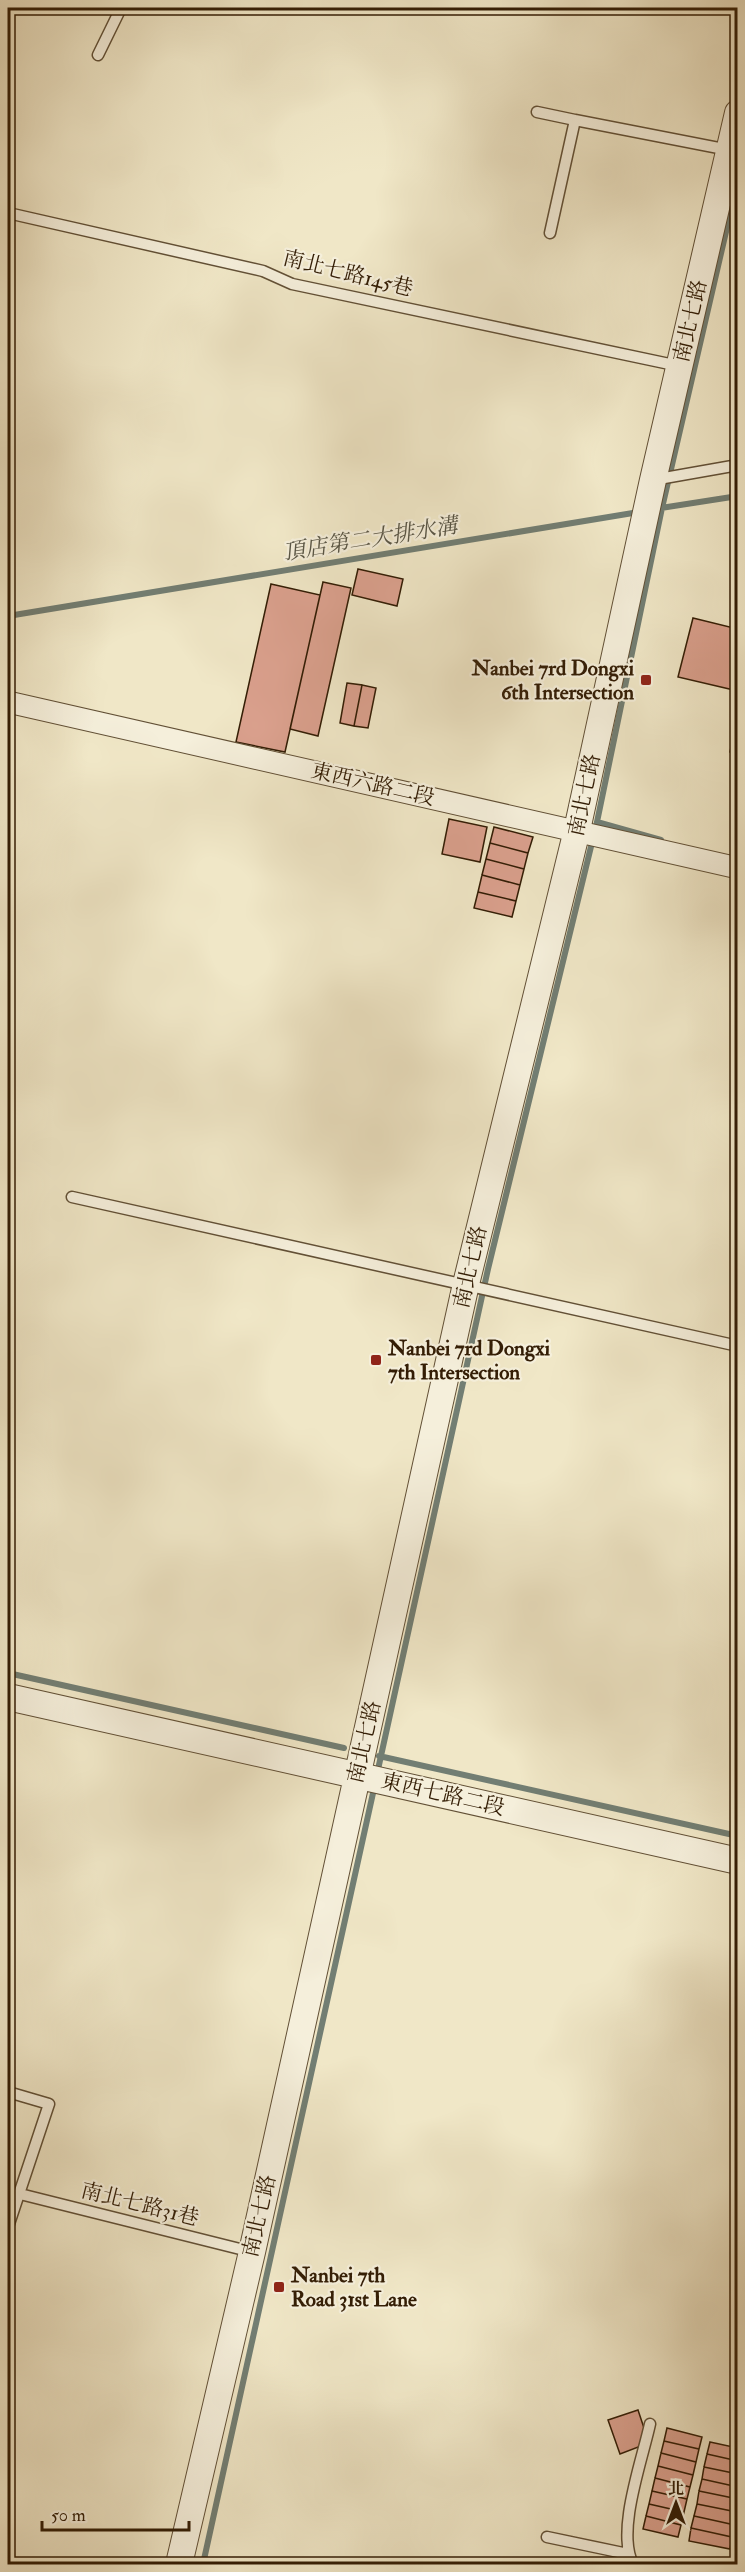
<svg xmlns="http://www.w3.org/2000/svg" width="745" height="2572" viewBox="0 0 745 2572" font-family="'IM FELL Double Pica','Noto Serif TC',serif">
	<style>
		.lines { fill: none; stroke-linecap: round; stroke-linejoin: round }
		.stream { stroke: #727e73; stroke-width: 6 }
		.building { fill: #daa08d; stroke: #331d05; stroke-width: 1.5 }
		.service-casing { stroke: #625036; stroke-width: 13 }
		.minor-casing { stroke: #625036; stroke-width: 23 }
		.tertiary-casing { stroke: #625036; stroke-width: 28 }
		.service { stroke: #f5efdb; stroke-width: 10 }
		.minor { stroke: #f5efdb; stroke-width: 21 }
		.tertiary { stroke: #f5efdb; stroke-width: 26 }
		.poi-dot { fill: #8f2418; stroke: #f5efdb; stroke-width: 2 }
		.labels { text-anchor: middle; stroke-width: 4.5; stroke-linejoin: round; paint-order: stroke }
		.street-label { font-size: 21px; fill: #331d05; stroke: #f5efdb }
		.poi-label { font-size: 21px; font-weight: bold; fill: #331d05; stroke: #f5efdb; text-anchor: start }
		.water-label { font-size: 22px; font-style: italic; fill: #585545; stroke: #f5efdb }
	</style>
	<rect width="100%" height="100%" fill="#f0e7c7"/>
	<filter id="stains"><feTurbulence type="fractalNoise" baseFrequency=".00333" numOctaves="4"/><feColorMatrix values="0 0 0 0 .2 0 0 0 0 .09 0 0 0 0 .02 0 0 0 .5 -.17"/></filter>
	<radialGradient id="worn" r=".72"><stop offset=".6" stop-color="#630" stop-opacity="0"/><stop offset="1" stop-color="#630" stop-opacity=".3"/></radialGradient>
	<g class="lines">
		<path class="stream" d="M 661,508 L 738,496
			M 8,616 L 639,512
			M 597,822 L 661,840
			M 8,1673 L 344,1748
			M 379,1756 L 738,1836
			M 377,1774 L 488,1269 L 597,822 L 662,508 L 738,180
			M 203,2564 L 375,1784"/>
	</g>
	<path class="building" d="M 358,569 L 403,579 L 397,606 L 352,595 Z
		M 323,582 L 351,588 L 318,736 L 290,729 Z
		M 271,584 L 320,595 L 285,752 L 236,742 Z
		M 693,618 L 738,629 L 738,691 L 678,677 Z
		M 347,683 L 362,685 L 354,726 L 340,723 Z
		M 362,685 L 376,688 L 368,728 L 354,726 Z
		M 735,728 L 738,729 L 738,754 L 730,752 Z
		M 449,819 L 487,827 L 480,862 L 442,854 Z
		M 494,827 L 533,837 L 528,853 L 490,843 Z
		M 490,843 L 528,853 L 524,869 L 486,859 Z
		M 486,859 L 524,869 L 520,885 L 482,875 Z
		M 482,875 L 520,885 L 516,901 L 478,892 Z
		M 478,892 L 516,901 L 512,917 L 474,908 Z
		M 638,2410 L 646,2434 L 641,2446 L 620,2454 L 608,2420 Z
		M 667,2428 L 702,2437 L 699,2449 L 664,2441 Z
		M 664,2441 L 699,2449 L 696,2462 L 661,2453 Z
		M 710,2442 L 738,2448 L 738,2461 L 707,2454 Z
		M 661,2453 L 696,2462 L 693,2475 L 658,2466 Z
		M 707,2454 L 738,2461 L 738,2474 L 704,2467 Z
		M 658,2466 L 693,2475 L 690,2487 L 655,2478 Z
		M 704,2467 L 738,2474 L 738,2487 L 702,2479 Z
		M 655,2478 L 690,2487 L 687,2499 L 652,2491 Z
		M 702,2479 L 738,2487 L 738,2499 L 699,2491 Z
		M 652,2491 L 687,2499 L 684,2512 L 649,2504 Z
		M 699,2491 L 738,2499 L 737,2512 L 697,2504 Z
		M 649,2504 L 684,2512 L 681,2525 L 646,2516 Z
		M 697,2504 L 737,2512 L 735,2525 L 694,2516 Z
		M 646,2516 L 681,2525 L 678,2537 L 643,2529 Z
		M 694,2516 L 735,2525 L 732,2537 L 691,2528 Z
		M 691,2528 L 732,2537 L 730,2549 L 689,2541 Z"/>
	<g class="lines">
		<g class="service-casing">
			<path id="service" d="M 98,55 L 121,8
				M 537,112 L 575,120
				M 8,213 L 263,271 L 292,284 L 679,366
				M 550,233 L 575,120 L 729,150
				M 653,480 L 738,465
				M 72,1197 L 738,1346
				M 8,2092 L 49,2104 L 8,2227
				M 20,2194 L 252,2252
				M 547,2537 L 628,2554
				M 633,2564 C 616,2531 642,2461 650,2424"/>
		</g>
		<g class="minor-casing">
			<path id="minor" d="M 8,702 L 738,868"/>
		</g>
		<g class="tertiary-casing">
			<path id="tertiary" d="M 8,1697 L 738,1861
				M 179,2564 L 252,2252 L 466,1284 L 577,830 L 653,480 L 738,113"/>
		</g>
		<use href="#service" class="service"/>
		<use href="#minor" class="minor"/>
		<use href="#tertiary" class="tertiary"/>
	</g>
	<g class="poi-dot">
		<rect x="640" y="674" width="12" height="12" rx="3"/>
		<rect x="370" y="1354" width="12" height="12" rx="3"/>
		<rect x="273" y="2281" width="12" height="12" rx="3"/>
	</g>
	<g class="labels">
		<g class="street-label">
			<text transform="translate(348 273) rotate(14)" y="7">南北七路145巷</text>
			<text transform="translate(690 321) rotate(-77)" y="7">南北七路</text>
			<text transform="translate(373 784) rotate(13)" y="7">東西六路二段</text>
			<text transform="translate(584 795) rotate(-78)" y="7">南北七路</text>
			<text transform="translate(470 1267) rotate(-77)" y="7">南北七路</text>
			<text transform="translate(364 1742) rotate(-77)" y="7">南北七路</text>
			<text transform="translate(443 1794) rotate(13)" y="7">東西七路二段</text>
			<text transform="translate(140 2204) rotate(14)" y="7">南北七路31巷</text>
			<text transform="translate(259 2216) rotate(-77)" y="7">南北七路</text>
		</g>
		<g class="poi-label">
			<text x="634" y="675" text-anchor="end">Nanbei 7rd Dongxi<tspan x="634" dy="24">6th Intersection</tspan></text>
			<text x="388" y="1355">Nanbei 7rd Dongxi<tspan x="388" dy="24">7th Intersection</tspan></text>
			<text x="291" y="2282">Nanbei 7th<tspan x="291" dy="24">Road 31st Lane</tspan></text>
		</g>
		<g class="water-label">
			<text transform="translate(370 538) rotate(-9)" y="8">頂店第二大排水溝</text>
		</g>
	</g>
	<rect width="745" height="2572" fill="none" stroke="#f0e7c7" stroke-width="30"/>
	<rect x="9" y="9" width="727" height="2554" fill="none" stroke="#331d05" stroke-width="3"/>
	<rect x="15" y="15" width="715" height="2542" fill="none" stroke="#331d05" stroke-width="1.5"/>
	<g transform="translate(676 2503)" stroke="#f5efdb" stroke-width="4.5" paint-order="stroke">
	<path d="M0-4.5L10 22L0 15L-10 22Z" fill="#331d05"/>
	<text y="-9" font-size="16" font-weight="bold" text-anchor="middle" fill="#331d05">北</text>
	</g>
	<path d="M42 2521v9h147v-9" fill="none" stroke="#331d05" stroke-width="3"/>
	<text x="51" y="2521" font-size="18" fill="#331d05" stroke="#f5efdb" stroke-width="4.5" paint-order="stroke">50 m</text>
	<rect width="100%" height="100%" filter="url(#stains)"/>
	<rect width="100%" height="100%" fill="url(#worn)"/>
</svg>
